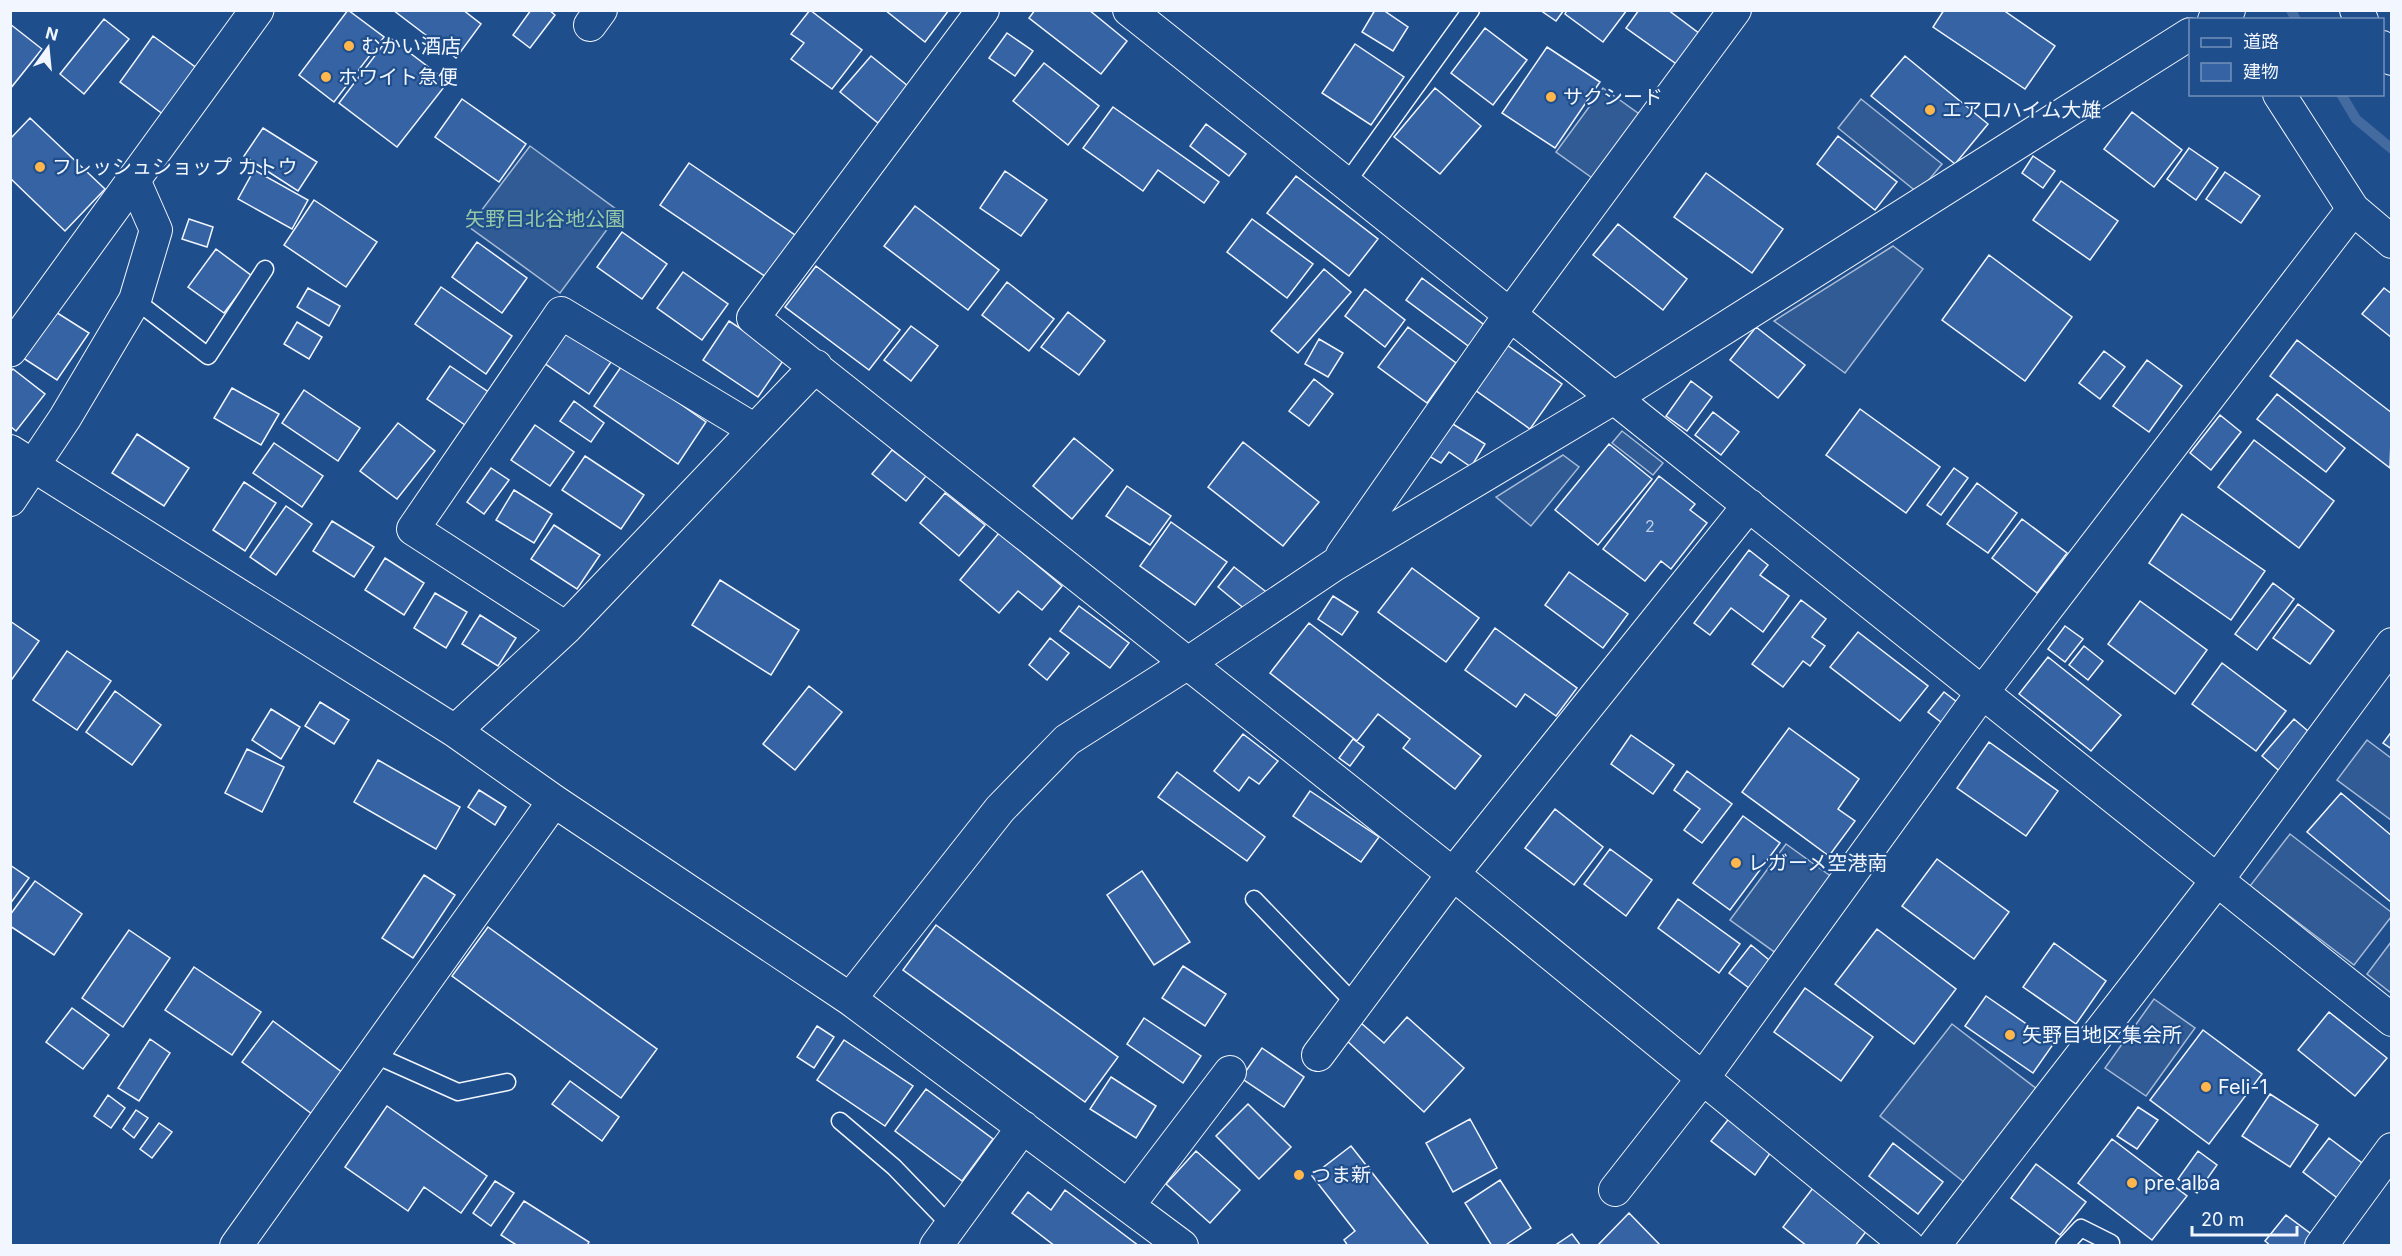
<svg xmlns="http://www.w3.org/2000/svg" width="2402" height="1256" viewBox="0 0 2402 1256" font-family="Inter,'Noto Sans JP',sans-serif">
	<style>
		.built { fill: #305b95; stroke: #a8bbd7; stroke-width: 1.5 }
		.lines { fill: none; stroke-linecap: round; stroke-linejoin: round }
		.stream { stroke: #446ba0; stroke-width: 10 }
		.building { fill: #3563a3; stroke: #f2f6ff; stroke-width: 1.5 }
		.service-casing { stroke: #f2f6ff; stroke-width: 19 }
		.minor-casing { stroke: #f2f6ff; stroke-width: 34 }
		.tertiary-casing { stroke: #f2f6ff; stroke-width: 35 }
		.service { stroke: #1f4e8c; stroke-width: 16 }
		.minor { stroke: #1f4e8c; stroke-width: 32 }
		.tertiary { stroke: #1f4e8c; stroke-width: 33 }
		.poi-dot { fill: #ffb74d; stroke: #1f4e8c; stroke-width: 2 }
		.labels { text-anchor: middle; stroke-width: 4.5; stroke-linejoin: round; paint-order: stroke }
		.number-label { font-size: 16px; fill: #c3d1e8 }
		.poi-label { font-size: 20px; fill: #f2f6ff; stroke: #1f4e8c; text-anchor: start }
		.park-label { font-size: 20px; fill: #97c8a6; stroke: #1f4e8c }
	</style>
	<rect width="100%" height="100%" fill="#1f4e8c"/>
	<path class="built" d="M 1603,88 L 1642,116 L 1595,180 L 1556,152 Z
		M 1861,99 L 1942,164 L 1918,193 L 1838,128 Z
		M 530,146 L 620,212 L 560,293 L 469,227 Z
		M 1893,246 L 1923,269 L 1845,373 L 1774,321 Z
		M 1622,431 L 1663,463 L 1653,475 L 1612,443 Z
		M 1563,455 L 1579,467 L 1531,526 L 1496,497 Z
		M 2367,740 L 2391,758 L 2391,820 L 2337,780 Z
		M 2290,834 L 2391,912 L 2391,917 L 2354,965 L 2250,886 Z
		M 1786,844 L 1836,880 L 1780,956 L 1730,920 Z
		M 2391,942 L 2391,993 L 2367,974 Z
		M 2154,999 L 2195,1028 L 2146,1096 L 2105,1068 Z
		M 1952,1024 L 2037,1089 L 1964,1182 L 1880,1116 Z"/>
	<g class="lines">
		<path class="stream" d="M 2291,10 L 2296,20
			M 2341,94 L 2356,119 L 2392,149"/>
	</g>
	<path class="building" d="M 348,10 L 384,37 L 334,102 L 299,75 Z
		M 393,10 L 463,10 L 481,24 L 456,58 Z
		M 531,10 L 549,10 L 555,15 L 530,48 L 513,35 Z
		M 810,10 L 862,50 L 832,89 L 791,59 L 804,43 L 791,34 Z
		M 885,10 L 949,10 L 925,42 Z
		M 1035,10 L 1089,10 L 1127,41 L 1101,74 L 1029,18 Z
		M 1375,10 L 1383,10 L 1408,27 L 1393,51 L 1362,32 Z
		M 1540,10 L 1564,10 L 1556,21 Z
		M 1567,10 L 1627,10 L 1603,42 L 1565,14 Z
		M 1639,10 L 1668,10 L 1704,37 L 1682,68 L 1626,28 Z
		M 1944,10 L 2003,10 L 2055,46 L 2025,89 L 1933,27 Z
		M 104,19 L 129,39 L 84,94 L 60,74 Z
		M 10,24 L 42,49 L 10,89 Z
		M 1485,28 L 1527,60 L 1493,105 L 1451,73 Z
		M 1007,33 L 1033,51 L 1015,76 L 989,58 Z
		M 153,36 L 198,69 L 164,115 L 120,82 Z
		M 389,37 L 448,82 L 397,147 L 339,103 Z
		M 1355,44 L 1404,77 L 1371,125 L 1322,93 Z
		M 1547,47 L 1600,82 L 1555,148 L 1502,113 Z
		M 871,56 L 908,86 L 878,123 L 840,92 Z
		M 1905,56 L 1988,124 L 1955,164 L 1871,96 Z
		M 1044,63 L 1099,106 L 1068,145 L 1013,101 Z
		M 1435,88 L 1481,126 L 1440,174 L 1394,137 Z
		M 462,99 L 526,144 L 499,182 L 435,137 Z
		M 1113,107 L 1219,182 L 1204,203 L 1158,170 L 1143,191 L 1083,148 Z
		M 2132,112 L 2182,150 L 2154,187 L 2104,149 Z
		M 30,118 L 105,189 L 65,231 L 10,178 L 10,139 Z
		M 1206,124 L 1246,154 L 1229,176 L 1190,146 Z
		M 263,128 L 317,162 L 298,191 L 244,156 Z
		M 1838,136 L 1897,182 L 1875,210 L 1817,164 Z
		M 2189,148 L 2218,168 L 2196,200 L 2167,179 Z
		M 2033,156 L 2055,171 L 2043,188 L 2022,173 Z
		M 689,163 L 798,237 L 769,279 L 660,205 Z
		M 254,170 L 308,200 L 292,229 L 238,199 Z
		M 1005,171 L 1047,200 L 1021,236 L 980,208 Z
		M 2225,172 L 2260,196 L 2241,223 L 2206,199 Z
		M 1706,173 L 1783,229 L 1752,273 L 1674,217 Z
		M 1296,176 L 1378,239 L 1349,276 L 1267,213 Z
		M 2061,181 L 2118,221 L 2090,260 L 2033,220 Z
		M 314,200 L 377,242 L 346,287 L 284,245 Z
		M 915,206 L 999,270 L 968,310 L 884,246 Z
		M 189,219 L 213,227 L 207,247 L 182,239 Z
		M 1252,219 L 1313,264 L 1287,298 L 1227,252 Z
		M 1618,224 L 1687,279 L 1663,310 L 1593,255 Z
		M 622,232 L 667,264 L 642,299 L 597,267 Z
		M 477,242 L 527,278 L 502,313 L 452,277 Z
		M 216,249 L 252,276 L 224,313 L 188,287 Z
		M 1989,255 L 2072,317 L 2025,381 L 1942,320 Z
		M 816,266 L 900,330 L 869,370 L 785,307 Z
		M 1324,269 L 1351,292 L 1298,353 L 1271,331 Z
		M 683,272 L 728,304 L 702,340 L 657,308 Z
		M 1422,278 L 1491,330 L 1475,351 L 1406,300 Z
		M 1007,282 L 1054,319 L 1029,351 L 982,315 Z
		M 441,287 L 512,336 L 486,374 L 415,324 Z
		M 308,288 L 340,306 L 329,326 L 297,307 Z
		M 2384,288 L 2392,294 L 2392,338 L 2362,314 Z
		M 1365,289 L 1405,320 L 1385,347 L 1345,316 Z
		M 51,309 L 89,333 L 57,380 L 20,356 Z
		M 1068,312 L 1105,341 L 1079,375 L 1041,347 Z
		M 729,321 L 785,358 L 758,397 L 703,360 Z
		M 297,322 L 322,337 L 309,359 L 284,344 Z
		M 911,326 L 938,346 L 911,381 L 884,360 Z
		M 1408,327 L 1456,363 L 1427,403 L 1378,367 Z
		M 1756,327 L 1805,365 L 1778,398 L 1730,360 Z
		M 566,332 L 611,362 L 589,394 L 544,363 Z
		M 1319,339 L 1343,353 L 1328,377 L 1305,364 Z
		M 2297,340 L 2392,413 L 2390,468 L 2270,376 Z
		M 1507,345 L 1562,384 L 1530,429 L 1475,390 Z
		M 2104,351 L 2125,367 L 2100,399 L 2079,383 Z
		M 2147,360 L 2182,386 L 2149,432 L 2113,406 Z
		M 623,364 L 706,422 L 678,464 L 594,406 Z
		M 450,366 L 490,393 L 468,427 L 427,399 Z
		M 13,369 L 45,394 L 16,431 L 10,426 L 10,372 Z
		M 1314,379 L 1333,394 L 1309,426 L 1289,411 Z
		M 1691,381 L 1712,397 L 1687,431 L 1666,416 Z
		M 232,388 L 279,414 L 261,445 L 214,418 Z
		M 304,390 L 360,428 L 338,461 L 282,423 Z
		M 2277,394 L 2345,448 L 2326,472 L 2257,419 Z
		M 574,401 L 604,423 L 591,442 L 560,421 Z
		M 1860,409 L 1940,467 L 1906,513 L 1826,455 Z
		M 1713,412 L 1739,432 L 1721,455 L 1695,435 Z
		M 2220,415 L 2241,432 L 2211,470 L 2190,453 Z
		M 1448,421 L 1485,444 L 1471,467 L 1449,452 L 1441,463 L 1427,455 Z
		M 398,423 L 435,451 L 397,499 L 360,471 Z
		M 535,425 L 574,452 L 550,486 L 511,460 Z
		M 137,434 L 189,468 L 164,506 L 112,473 Z
		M 1074,438 L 1113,470 L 1072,519 L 1033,486 Z
		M 2254,440 L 2334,501 L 2299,548 L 2218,487 Z
		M 1243,442 L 1319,502 L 1283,546 L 1208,487 Z
		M 274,443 L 323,476 L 302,507 L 253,473 Z
		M 1609,444 L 1652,479 L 1598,545 L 1555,510 Z
		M 892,450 L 926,476 L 906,501 L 872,474 Z
		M 585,456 L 644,495 L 621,529 L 562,490 Z
		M 491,468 L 509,480 L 484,514 L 467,502 Z
		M 1954,468 L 1968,478 L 1941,515 L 1927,505 Z
		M 1659,476 L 1695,504 L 1690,510 L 1707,523 L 1671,569 L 1661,561 L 1645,581 L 1603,549 Z
		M 244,482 L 276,503 L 245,551 L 213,530 Z
		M 1977,483 L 2017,513 L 1988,553 L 1947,524 Z
		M 1127,486 L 1171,516 L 1150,545 L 1106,516 Z
		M 514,490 L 552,514 L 534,543 L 496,520 Z
		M 945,493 L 985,525 L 959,556 L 920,523 Z
		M 286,506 L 312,524 L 276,575 L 250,557 Z
		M 2182,514 L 2265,571 L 2231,620 L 2149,563 Z
		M 2022,519 L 2067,553 L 2037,593 L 1992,558 Z
		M 332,521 L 374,547 L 354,577 L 313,551 Z
		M 1171,522 L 1227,562 L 1195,605 L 1140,566 Z
		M 554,525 L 600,555 L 577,589 L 531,559 Z
		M 999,533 L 1062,586 L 1042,610 L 1018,591 L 999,613 L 960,580 Z
		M 1749,550 L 1768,565 L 1760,575 L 1789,596 L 1763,632 L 1731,608 L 1710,635 L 1694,623 Z
		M 385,558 L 424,583 L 404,615 L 365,590 Z
		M 1234,567 L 1269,594 L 1252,615 L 1218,587 Z
		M 1412,568 L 1479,618 L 1446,662 L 1378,612 Z
		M 1569,572 L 1628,614 L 1603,648 L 1545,605 Z
		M 720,580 L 799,630 L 771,675 L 692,625 Z
		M 2273,583 L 2294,599 L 2257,650 L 2235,634 Z
		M 435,593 L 467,612 L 446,648 L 414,628 Z
		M 1333,596 L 1358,612 L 1342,635 L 1318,619 Z
		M 1801,600 L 1826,619 L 1812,637 L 1825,646 L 1810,666 L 1803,661 L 1783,687 L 1752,664 Z
		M 2140,601 L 2207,650 L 2175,694 L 2108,644 Z
		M 2298,604 L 2334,631 L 2310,664 L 2273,638 Z
		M 1079,606 L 1129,643 L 1110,668 L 1060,631 Z
		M 480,615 L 516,638 L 498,666 L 462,644 Z
		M 10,621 L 39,641 L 10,682 Z
		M 1309,623 L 1481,756 L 1455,789 L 1403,748 L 1410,739 L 1378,714 L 1357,741 L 1270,673 Z
		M 2065,626 L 2083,639 L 2065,662 L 2048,649 Z
		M 1495,628 L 1577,688 L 1556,716 L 1525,694 L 1516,707 L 1465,670 Z
		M 1858,632 L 1928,686 L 1900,721 L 1830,667 Z
		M 1050,638 L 1069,653 L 1047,680 L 1029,665 Z
		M 2084,646 L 2103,661 L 2088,680 L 2069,665 Z
		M 67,651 L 111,681 L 77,730 L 33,700 Z
		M 2048,657 L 2121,715 L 2091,751 L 2019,694 Z
		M 2222,663 L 2286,711 L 2256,751 L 2192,704 Z
		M 809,686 L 842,712 L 795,770 L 763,744 Z
		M 115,691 L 161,725 L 132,765 L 86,732 Z
		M 1944,692 L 1966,709 L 1950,729 L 1928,712 Z
		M 320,702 L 349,720 L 334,744 L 305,726 Z
		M 271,709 L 300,727 L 281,759 L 252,740 Z
		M 2294,719 L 2315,737 L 2283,774 L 2262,756 Z
		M 1789,728 L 1859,779 L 1838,809 L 1855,821 L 1829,856 L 1742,792 Z
		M 2392,731 L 2392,749 L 2383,743 Z
		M 1243,734 L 1278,761 L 1259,784 L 1249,777 L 1239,791 L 1214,771 Z
		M 1631,735 L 1674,765 L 1653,794 L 1611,764 Z
		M 1353,739 L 1364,747 L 1350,766 L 1339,758 Z
		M 1989,742 L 2058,791 L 2026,836 L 1957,788 Z
		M 247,749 L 284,767 L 262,812 L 225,793 Z
		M 378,760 L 460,807 L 436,849 L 354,802 Z
		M 1687,771 L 1732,804 L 1702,843 L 1684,830 L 1700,809 L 1674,790 Z
		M 1177,772 L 1265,837 L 1247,861 L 1158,797 Z
		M 479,790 L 506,807 L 495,825 L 468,807 Z
		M 1310,791 L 1379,837 L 1361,862 L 1293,816 Z
		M 2341,793 L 2392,836 L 2392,903 L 2307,832 Z
		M 1555,809 L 1603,847 L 1574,885 L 1525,848 Z
		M 1743,816 L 1780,843 L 1730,910 L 1693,883 Z
		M 1610,849 L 1652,880 L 1626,916 L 1584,884 Z
		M 1937,859 L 2009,912 L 1974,959 L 1902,906 Z
		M 10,865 L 29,878 L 10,904 Z
		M 1142,871 L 1190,942 L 1154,965 L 1107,895 Z
		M 424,875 L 455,895 L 413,958 L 382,938 Z
		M 35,881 L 82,914 L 54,955 L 10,926 L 10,915 Z
		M 1678,899 L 1740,944 L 1719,973 L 1658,928 Z
		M 936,925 L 1118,1057 L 1085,1102 L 903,970 Z
		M 488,927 L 657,1049 L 621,1098 L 452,976 Z
		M 1877,929 L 1956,989 L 1914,1044 L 1835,984 Z
		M 129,930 L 170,958 L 123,1027 L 82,998 Z
		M 2054,943 L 2106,981 L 2076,1024 L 2023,987 Z
		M 1751,945 L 1774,964 L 1753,991 L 1729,973 Z
		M 1183,966 L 1226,994 L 1205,1026 L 1162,998 Z
		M 194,967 L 261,1012 L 232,1055 L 165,1010 Z
		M 1805,988 L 1873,1037 L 1841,1081 L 1774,1032 Z
		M 1986,996 L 2054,1043 L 2033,1073 L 1965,1026 Z
		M 72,1008 L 109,1035 L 83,1069 L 46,1042 Z
		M 2329,1012 L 2387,1058 L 2355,1096 L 2298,1050 Z
		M 1407,1017 L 1464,1068 L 1424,1112 L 1346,1040 L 1361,1023 L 1384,1043 Z
		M 1144,1018 L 1201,1056 L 1183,1083 L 1127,1044 Z
		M 273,1021 L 343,1073 L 312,1114 L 242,1062 Z
		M 817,1026 L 834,1037 L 814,1068 L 797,1057 Z
		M 2203,1030 L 2262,1074 L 2209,1144 L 2150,1100 Z
		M 150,1039 L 170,1053 L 139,1101 L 118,1088 Z
		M 844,1040 L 913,1086 L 885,1126 L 817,1080 Z
		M 1262,1048 L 1304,1077 L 1284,1107 L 1241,1078 Z
		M 1111,1077 L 1156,1106 L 1136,1138 L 1090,1109 Z
		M 570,1081 L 619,1117 L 602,1141 L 552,1104 Z
		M 926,1089 L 993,1139 L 962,1181 L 895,1131 Z
		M 2270,1094 L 2318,1125 L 2290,1167 L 2242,1136 Z
		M 108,1095 L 125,1108 L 111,1128 L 94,1116 Z
		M 1248,1104 L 1291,1147 L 1259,1179 L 1216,1136 Z
		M 387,1106 L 487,1176 L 461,1213 L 424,1187 L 408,1211 L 345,1167 Z
		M 2138,1107 L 2158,1120 L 2137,1149 L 2117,1136 Z
		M 136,1110 L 148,1118 L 134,1138 L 123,1129 Z
		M 1731,1116 L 1773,1149 L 1755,1175 L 1711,1141 Z
		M 1470,1119 L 1497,1168 L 1453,1192 L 1426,1143 Z
		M 159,1123 L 172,1132 L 152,1158 L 140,1149 Z
		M 2329,1138 L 2366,1166 L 2340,1200 L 2303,1172 Z
		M 2112,1139 L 2187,1196 L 2152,1240 L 2078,1183 Z
		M 1893,1143 L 1943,1182 L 1918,1214 L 1869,1176 Z
		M 1351,1146 L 1430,1246 L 1348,1246 L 1344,1240 L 1355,1231 L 1312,1176 Z
		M 1196,1151 L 1240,1190 L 1210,1223 L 1166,1184 Z
		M 2198,1151 L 2217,1165 L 2197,1193 L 2178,1179 Z
		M 2036,1164 L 2086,1202 L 2060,1235 L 2011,1198 Z
		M 1500,1180 L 1531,1228 L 1504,1246 L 1492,1246 L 1465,1203 Z
		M 495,1181 L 514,1193 L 491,1226 L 473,1213 Z
		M 1816,1184 L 1871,1225 L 1855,1246 L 1807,1246 L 1783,1227 Z
		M 1065,1190 L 1139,1246 L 1055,1246 L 1012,1213 L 1028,1192 L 1051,1210 Z
		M 524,1201 L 589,1242 L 587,1246 L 518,1246 L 501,1235 Z
		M 1629,1213 L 1661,1246 L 1597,1246 Z
		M 2286,1215 L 2318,1239 L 2313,1246 L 2271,1246 L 2265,1241 Z
		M 1572,1234 L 1581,1246 L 1554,1246 Z"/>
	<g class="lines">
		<g class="service-casing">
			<path id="service" d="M 1345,185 L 1471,10
				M 135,300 L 208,356 L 265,269
				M 1254,899 L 1356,1005
				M 373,1054 L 458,1092 L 507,1082
				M 840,1121 L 894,1167 L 950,1225
				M 2064,1246 L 2081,1228 L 2111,1243"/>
		</g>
		<g class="minor-casing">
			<path id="minor" d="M 983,10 L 753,318 L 1453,874 L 1908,1246
				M 1129,10 L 2392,1020
				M 2356,10 L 2362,20
				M 2214,20 L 2229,10
				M 590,25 L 601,10
				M 2382,47 L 2392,59
				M 2279,94 L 2353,209 L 2392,242
				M 10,451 L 455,731 L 554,801 L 850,999 L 1182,1246
				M 10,500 L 65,418 L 135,300 L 156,230 L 134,180
				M 1342,555 L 1509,316 L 1735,10
				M 566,628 L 413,529 L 561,313 L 755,430
				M 455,731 L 566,628 L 816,366
				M 850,999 L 1000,809 L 1067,740 L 1188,663 L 1334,565 L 1614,398 L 2190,34
				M 1318,1055 L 1453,874 L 1749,505
				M 1615,1190 L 1703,1078 L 1982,693 L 2353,209
				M 1128,1206 L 1230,1072
				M 236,1246 L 554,801
				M 936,1246 L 1023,1127
				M 1934,1246 L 2218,879 L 2392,644
				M 2321,1246 L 2392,1149"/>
		</g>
		<g class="tertiary-casing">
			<path id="tertiary" d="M 10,350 L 257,10"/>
		</g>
		<use href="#service" class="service"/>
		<use href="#minor" class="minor"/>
		<use href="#tertiary" class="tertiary"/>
	</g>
	<g class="poi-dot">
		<circle cx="349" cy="46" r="6"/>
		<circle cx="326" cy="77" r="6"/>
		<circle cx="1551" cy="97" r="6"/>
		<circle cx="1930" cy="110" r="6"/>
		<circle cx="40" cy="167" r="6"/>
		<circle cx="1736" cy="863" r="6"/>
		<circle cx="2010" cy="1035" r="6"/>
		<circle cx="2206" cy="1087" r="6"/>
		<circle cx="1299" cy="1175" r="6"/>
		<circle cx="2132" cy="1183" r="6"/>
	</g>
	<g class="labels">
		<g class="number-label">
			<text x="1650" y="532">2</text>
		</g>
		<g class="poi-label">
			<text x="361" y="53">むかい酒店</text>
			<text x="338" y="84">ホワイト急便</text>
			<text x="1563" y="104">サクシード</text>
			<text x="1942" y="117">エアロハイム大雄</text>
			<text x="52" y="174">フレッシュショップ カトウ</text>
			<text x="1748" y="870">レガーメ空港南</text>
			<text x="2022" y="1042">矢野目地区集会所</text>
			<text x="2218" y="1094">Feli-1</text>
			<text x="1311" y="1182">つま新</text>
			<text x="2144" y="1190">pre alba</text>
		</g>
		<g class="park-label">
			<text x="545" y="226">矢野目北谷地公園</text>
		</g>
	</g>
	<rect width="2402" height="1256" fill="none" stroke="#f2f6ff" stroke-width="24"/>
	<rect x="2189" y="18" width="195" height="78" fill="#1f4e8c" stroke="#7391ba" stroke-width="1.5"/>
	<rect x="2201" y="38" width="30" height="9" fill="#1f4e8c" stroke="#7391ba" stroke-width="1.5"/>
	<text x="2243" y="48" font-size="18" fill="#f2f6ff">道路</text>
	<rect x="2201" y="63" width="30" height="18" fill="#3563a3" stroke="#7391ba" stroke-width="1.5"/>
	<text x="2243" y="78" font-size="18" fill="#f2f6ff">建物</text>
	<g transform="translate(48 48) rotate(15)" stroke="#1f4e8c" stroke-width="4.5" paint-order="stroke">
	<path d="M0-4.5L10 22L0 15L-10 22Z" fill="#f2f6ff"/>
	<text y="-9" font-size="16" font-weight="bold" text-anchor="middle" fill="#f2f6ff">N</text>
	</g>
	<path d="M2192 1226v9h105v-9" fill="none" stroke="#f2f6ff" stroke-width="3"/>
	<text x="2201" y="1226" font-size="18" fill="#f2f6ff" stroke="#1f4e8c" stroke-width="4.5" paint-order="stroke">20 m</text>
</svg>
